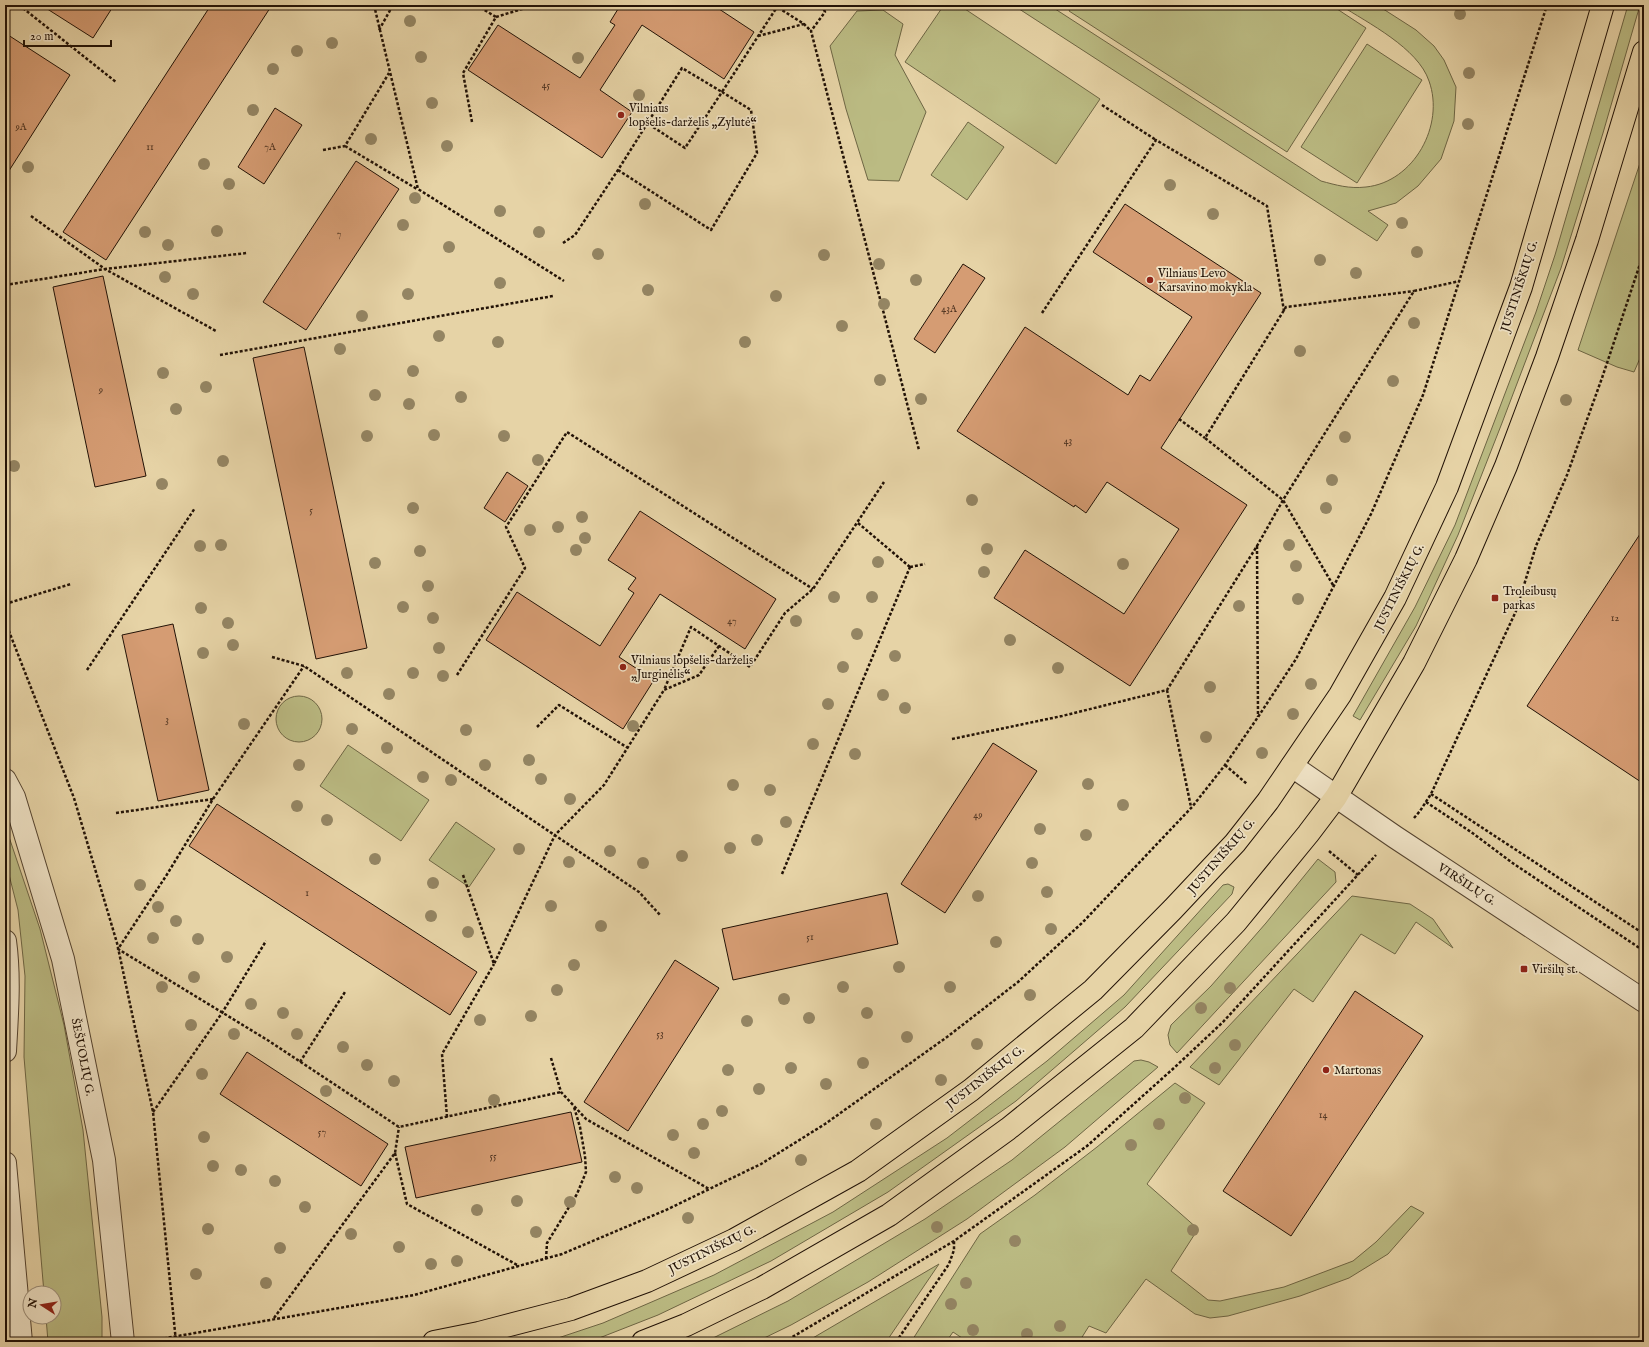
<svg xmlns="http://www.w3.org/2000/svg" width="1649" height="1347" viewBox="0 0 1649 1347" font-family="'IM FELL English',serif">
	<style>
		.green { fill: #bbbb83; stroke: #6e6644 }
		.building { fill: #d59c73; stroke: #221206 }
		.lines { fill: none; stroke-linecap: round; stroke-linejoin: round }
		.minor-casing { stroke: #53422e; stroke-width: 24 }
		.major-casing { stroke: #221206; stroke-width: 24 }
		.path { stroke: #221206; stroke-width: 2.5; stroke-dasharray: 3 2; stroke-linecap: butt }
		.minor { stroke: #efe2c5; stroke-width: 22 }
		.major { stroke: #e6d3a6; stroke-width: 22 }
		.tree { fill: #948563 }
		.poi-dot { fill: #8f2418; stroke: #efe2c5; stroke-width: 1.5 }
		.labels { text-anchor: middle; stroke-width: 3.5; stroke-linejoin: round; paint-order: stroke }
		.number-label { font-size: 10px; fill: #4f3421 }
		.poi-label { font-size: 12px; fill: #221206; stroke: #efe2c5; text-anchor: start }
		.street-label { font-size: 12px; fill: #221206; stroke: #efe2c5 }
	</style>
	<rect width="100%" height="100%" fill="#e6d3a6"/>
	<filter id="stains"><feTurbulence type="fractalNoise" baseFrequency=".005" numOctaves="4"/><feColorMatrix values="0 0 0 0 .2 0 0 0 0 .09 0 0 0 0 .02 0 0 0 .5 -.17"/></filter>
	<radialGradient id="worn" r=".72"><stop offset=".6" stop-color="#630" stop-opacity="0"/><stop offset="1" stop-color="#630" stop-opacity=".3"/></radialGradient>
	<path class="green" d="M 944,5 L 959,5 L 1100,99 L 1056,164 L 905,62 Z
		M 1013,5 L 1049,5 L 1321,181 C 1336,185 1349,189 1366,187 C 1414,182 1445,125 1429,81 C 1418,48 1368,23 1340,5 L 1377,5 L 1416,30 L 1434,46 L 1444,60 L 1456,87 L 1454,121 L 1441,159 L 1418,186 L 1396,203 L 1368,211 L 1388,225 L 1377,241 Z
		M 1072,5 L 1331,5 L 1366,28 L 1287,152 L 1069,11 Z
		M 1628,5 L 1640,5 L 1603,133 L 1561,268 L 1502,423 L 1458,535 L 1416,626 L 1360,720 L 1353,716 L 1415,607 L 1455,525 L 1536,312 L 1555,255 Z
		M 883,10 L 903,24 L 895,55 L 926,112 L 899,181 L 868,180 L 846,109 L 830,46 L 857,11 Z
		M 1367,44 L 1422,80 L 1357,183 L 1301,147 Z
		M 968,122 L 1004,147 L 967,200 L 931,175 Z
		M 1644,151 L 1644,349 L 1634,372 L 1617,367 L 1578,350 Z
		M276 719a23 23 0 1 1 46 0a23 23 0 1 1-46 0Z
		M 348,745 L 429,800 L 401,841 L 320,786 Z
		M 456,822 L 495,849 L 469,887 L 429,860 Z
		M 5,825 L 40,929 L 64,1025 L 83,1130 L 102,1317 L 102,1341 L 48,1342 L 46,1317 L 54,1317 L 54,1293 L 44,1293 L 24,1057 L 25,976 L 18,910 L 5,859 Z
		M 1318,859 L 1335,872 L 1336,882 L 1177,1053 L 1170,1045 L 1168,1035 L 1171,1025 L 1211,986 L 1266,923 Z
		M 1228,884 L 1234,887 L 1232,894 L 1125,1007 L 1016,1101 L 888,1192 L 771,1261 L 658,1315 L 589,1342 L 546,1342 L 603,1323 L 714,1275 L 833,1212 L 947,1138 L 1047,1061 L 1124,995 L 1223,885 Z
		M 1352,896 L 1410,904 L 1433,919 L 1453,948 L 1416,922 L 1395,954 L 1361,934 L 1313,1002 L 1294,989 L 1219,1085 L 1190,1067 Z
		M 1141,1060 L 1149,1062 L 1158,1067 L 1065,1147 L 967,1219 L 868,1282 L 791,1325 L 756,1342 L 705,1342 L 788,1301 L 925,1219 L 1012,1160 L 1134,1061 Z
		M 1175,1083 L 1205,1103 L 1147,1184 L 1198,1229 L 1171,1271 L 1208,1300 L 1220,1301 L 1284,1287 L 1353,1261 L 1376,1242 L 1411,1206 L 1424,1213 L 1388,1254 L 1349,1278 L 1300,1296 L 1228,1316 L 1210,1318 L 1195,1314 L 1146,1279 L 1106,1333 L 1089,1326 L 1079,1342 L 968,1342 L 953,1332 L 946,1342 L 911,1342 L 980,1234 L 1035,1195 L 1097,1147 Z
		M 939,1264 L 886,1342 L 806,1342 Z"/>
	<path class="building" d="M 41,5 L 114,5 L 93,38 Z
		M 211,5 L 272,5 L 106,260 L 63,232 Z
		M 612,5 L 713,5 L 754,32 L 724,79 L 642,25 L 600,90 L 632,112 L 602,158 L 468,70 L 498,25 L 580,78 L 615,25 L 610,22 L 618,9 Z
		M 5,33 L 70,75 L 5,177 Z
		M 275,108 L 302,125 L 264,184 L 238,167 Z
		M 356,161 L 399,189 L 306,330 L 263,302 Z
		M 1125,204 L 1261,293 L 1161,448 L 1247,505 L 1130,686 L 994,598 L 1025,550 L 1124,614 L 1179,529 L 1107,482 L 1086,513 L 1075,505 L 1074,507 L 957,431 L 1025,327 L 1128,395 L 1140,375 L 1150,381 L 1192,317 L 1093,252 Z
		M 963,264 L 985,278 L 935,353 L 914,339 Z
		M 103,276 L 146,476 L 95,487 L 53,287 Z
		M 304,347 L 367,648 L 316,659 L 253,358 Z
		M 507,472 L 528,486 L 505,522 L 484,508 Z
		M 640,511 L 776,599 L 745,649 L 660,594 L 619,657 L 654,680 L 623,729 L 486,640 L 517,592 L 600,646 L 634,593 L 628,589 L 636,578 L 608,560 Z
		M 1644,528 L 1644,784 L 1527,706 Z
		M 173,624 L 209,790 L 158,801 L 122,635 Z
		M 993,743 L 1037,771 L 945,913 L 901,884 Z
		M 217,804 L 477,972 L 450,1015 L 189,846 Z
		M 887,893 L 898,944 L 733,980 L 722,929 Z
		M 675,960 L 719,988 L 628,1131 L 584,1102 Z
		M 1355,991 L 1423,1036 L 1291,1236 L 1223,1191 Z
		M 247,1052 L 388,1144 L 361,1186 L 220,1094 Z
		M 571,1112 L 582,1162 L 416,1198 L 405,1147 Z"/>
	<g class="lines">
		<g class="minor-casing">
			<path id="minor" d="M 1292,766 L 1395,837 L 1644,1001
				M 5,780 L 14,797 L 63,959 L 104,1160 L 123,1342
				M 5,941 C 10,977 7,1015 5,1051
				M 5,1163 L 21,1342"/>
		</g>
		<g class="major-casing">
			<path id="major" d="M 434,1342 L 479,1333 L 571,1309 L 647,1281 L 734,1240 L 858,1171 L 971,1090 L 1093,990 L 1173,909 L 1235,843 L 1268,801 L 1340,695 L 1395,598 L 1447,487 L 1521,287 L 1603,5
				M 643,1342 L 686,1325 L 762,1288 L 889,1215 L 1008,1129 L 1134,1028 L 1236,922 L 1308,834 L 1336,797 L 1414,663 L 1466,559 L 1506,466 L 1547,357 L 1587,240 L 1644,52"/>
		</g>
		<path class="path" d="M 19,5 L 116,82
			M 374,5 L 418,189 L 564,281
			M 774,5 L 804,24 L 811,31
			M 822,5 L 825,12 L 811,31 L 919,450
			M 496,17 L 535,5
			M 379,30 L 393,5
			M 758,36 L 804,24
			M 1102,105 L 1156,140
			M 472,122 L 463,73 L 496,17 L 476,5
			M 345,146 L 417,189
			M 323,150 L 345,146 L 389,73
			M 618,170 L 711,230 L 757,153 L 751,110 L 722,92 L 685,148 L 647,123
			M 31,216 L 105,269 L 247,253
			M 563,243 L 575,235 L 618,170 L 682,68 L 722,92 L 777,7
			M 5,285 L 105,269 L 216,331
			M 1042,313 L 1156,140 L 1267,206 L 1284,311
			M 220,355 L 553,296
			M 1179,419 L 1205,438
			M 858,523 L 910,567
			M 1257,546 L 1258,717
			M 910,567 L 925,564
			M 1333,585 L 1283,500 L 1205,438 L 1286,307 L 1414,291
			M 5,604 L 71,584
			M 5,621 L 74,798 L 117,943 L 153,1112 L 176,1342
			M 719,646 L 699,675 L 664,690 L 691,627 L 750,667 L 785,613 L 813,589 L 884,482
			M 272,657 L 304,666 L 639,892 L 660,915
			M 87,670 L 195,508
			M 457,675 L 525,568 L 506,527 L 567,432 L 813,589
			M 1167,690 L 1191,807
			M 537,727 L 559,705 L 628,748
			M 952,739 L 1062,716 L 1167,690 L 1257,546 L 1283,500 L 1414,291 L 1460,281
			M 1225,765 L 1247,784
			M 1431,794 L 1644,934
			M 213,799 L 304,666
			M 1426,802 L 1471,832 L 1514,864 L 1644,951
			M 116,813 L 213,799 L 166,876 L 118,949 L 269,1041 L 399,1127 L 561,1092
			M 1414,818 L 1420,811 L 1431,794 L 1516,611 L 1536,546 L 1567,475 L 1602,378 L 1644,252
			M 1329,851 L 1358,875
			M 782,874 L 910,567
			M 463,875 L 494,964 L 555,835 L 604,785 L 664,690
			M 551,1058 L 561,1092 L 586,1119 L 709,1189
			M 300,1062 L 345,992
			M 153,1112 L 222,1013 L 266,941
			M 447,1117 L 442,1054 L 494,964
			M 395,1153 L 407,1204 L 519,1266
			M 546,1259 L 547,1243 L 577,1194 L 586,1172 L 585,1156 L 580,1127 L 574,1107
			M 274,1318 L 395,1153 L 399,1127
			M 149,1341 L 414,1295 L 562,1254 L 666,1210 L 761,1164 L 825,1124 L 947,1037 L 1018,982 L 1083,922 L 1192,807 L 1225,765 L 1258,717 L 1296,659 L 1371,514 L 1423,395 L 1547,5
			M 784,1342 L 954,1241 L 1087,1146 L 1175,1067 L 1223,1022 L 1376,855
			M 896,1342 L 949,1264 L 954,1250 L 954,1241"/>
		<use href="#minor" class="minor"/>
		<use href="#major" class="major"/>
	</g>
	<g class="tree">
		<circle cx="1460" cy="14" r="6"/>
		<circle cx="410" cy="21" r="6"/>
		<circle cx="332" cy="43" r="6"/>
		<circle cx="297" cy="51" r="6"/>
		<circle cx="421" cy="57" r="6"/>
		<circle cx="578" cy="58" r="6"/>
		<circle cx="273" cy="69" r="6"/>
		<circle cx="1469" cy="73" r="6"/>
		<circle cx="639" cy="95" r="6"/>
		<circle cx="432" cy="103" r="6"/>
		<circle cx="253" cy="110" r="6"/>
		<circle cx="1468" cy="124" r="6"/>
		<circle cx="371" cy="139" r="6"/>
		<circle cx="447" cy="146" r="6"/>
		<circle cx="204" cy="164" r="6"/>
		<circle cx="28" cy="167" r="6"/>
		<circle cx="229" cy="184" r="6"/>
		<circle cx="1170" cy="185" r="6"/>
		<circle cx="415" cy="198" r="6"/>
		<circle cx="645" cy="204" r="6"/>
		<circle cx="500" cy="211" r="6"/>
		<circle cx="1213" cy="214" r="6"/>
		<circle cx="1402" cy="223" r="6"/>
		<circle cx="403" cy="225" r="6"/>
		<circle cx="217" cy="231" r="6"/>
		<circle cx="145" cy="232" r="6"/>
		<circle cx="539" cy="232" r="6"/>
		<circle cx="168" cy="245" r="6"/>
		<circle cx="449" cy="247" r="6"/>
		<circle cx="1417" cy="252" r="6"/>
		<circle cx="598" cy="254" r="6"/>
		<circle cx="824" cy="255" r="6"/>
		<circle cx="1320" cy="260" r="6"/>
		<circle cx="879" cy="264" r="6"/>
		<circle cx="1356" cy="273" r="6"/>
		<circle cx="165" cy="277" r="6"/>
		<circle cx="916" cy="280" r="6"/>
		<circle cx="500" cy="283" r="6"/>
		<circle cx="648" cy="290" r="6"/>
		<circle cx="193" cy="294" r="6"/>
		<circle cx="408" cy="294" r="6"/>
		<circle cx="776" cy="296" r="6"/>
		<circle cx="884" cy="304" r="6"/>
		<circle cx="362" cy="316" r="6"/>
		<circle cx="1414" cy="323" r="6"/>
		<circle cx="842" cy="326" r="6"/>
		<circle cx="439" cy="336" r="6"/>
		<circle cx="498" cy="342" r="6"/>
		<circle cx="745" cy="342" r="6"/>
		<circle cx="340" cy="349" r="6"/>
		<circle cx="1300" cy="351" r="6"/>
		<circle cx="413" cy="371" r="6"/>
		<circle cx="163" cy="373" r="6"/>
		<circle cx="880" cy="380" r="6"/>
		<circle cx="1393" cy="381" r="6"/>
		<circle cx="206" cy="387" r="6"/>
		<circle cx="375" cy="395" r="6"/>
		<circle cx="461" cy="397" r="6"/>
		<circle cx="921" cy="399" r="6"/>
		<circle cx="1566" cy="400" r="6"/>
		<circle cx="409" cy="404" r="6"/>
		<circle cx="176" cy="409" r="6"/>
		<circle cx="434" cy="435" r="6"/>
		<circle cx="367" cy="436" r="6"/>
		<circle cx="504" cy="436" r="6"/>
		<circle cx="1345" cy="437" r="6"/>
		<circle cx="538" cy="460" r="6"/>
		<circle cx="223" cy="461" r="6"/>
		<circle cx="14" cy="466" r="6"/>
		<circle cx="1332" cy="480" r="6"/>
		<circle cx="162" cy="484" r="6"/>
		<circle cx="972" cy="500" r="6"/>
		<circle cx="413" cy="508" r="6"/>
		<circle cx="1326" cy="508" r="6"/>
		<circle cx="582" cy="517" r="6"/>
		<circle cx="558" cy="527" r="6"/>
		<circle cx="530" cy="530" r="6"/>
		<circle cx="585" cy="538" r="6"/>
		<circle cx="221" cy="545" r="6"/>
		<circle cx="1289" cy="545" r="6"/>
		<circle cx="200" cy="546" r="6"/>
		<circle cx="987" cy="549" r="6"/>
		<circle cx="576" cy="550" r="6"/>
		<circle cx="420" cy="551" r="6"/>
		<circle cx="878" cy="562" r="6"/>
		<circle cx="375" cy="563" r="6"/>
		<circle cx="1123" cy="564" r="6"/>
		<circle cx="1296" cy="566" r="6"/>
		<circle cx="984" cy="572" r="6"/>
		<circle cx="428" cy="586" r="6"/>
		<circle cx="834" cy="597" r="6"/>
		<circle cx="872" cy="597" r="6"/>
		<circle cx="1298" cy="599" r="6"/>
		<circle cx="1239" cy="606" r="6"/>
		<circle cx="403" cy="607" r="6"/>
		<circle cx="201" cy="608" r="6"/>
		<circle cx="433" cy="618" r="6"/>
		<circle cx="796" cy="621" r="6"/>
		<circle cx="228" cy="623" r="6"/>
		<circle cx="857" cy="634" r="6"/>
		<circle cx="1010" cy="640" r="6"/>
		<circle cx="233" cy="645" r="6"/>
		<circle cx="439" cy="648" r="6"/>
		<circle cx="203" cy="653" r="6"/>
		<circle cx="895" cy="656" r="6"/>
		<circle cx="843" cy="667" r="6"/>
		<circle cx="1058" cy="668" r="6"/>
		<circle cx="347" cy="673" r="6"/>
		<circle cx="413" cy="673" r="6"/>
		<circle cx="443" cy="676" r="6"/>
		<circle cx="1311" cy="684" r="6"/>
		<circle cx="1210" cy="687" r="6"/>
		<circle cx="389" cy="694" r="6"/>
		<circle cx="883" cy="695" r="6"/>
		<circle cx="828" cy="704" r="6"/>
		<circle cx="905" cy="708" r="6"/>
		<circle cx="1293" cy="714" r="6"/>
		<circle cx="244" cy="724" r="6"/>
		<circle cx="633" cy="726" r="6"/>
		<circle cx="352" cy="729" r="6"/>
		<circle cx="466" cy="730" r="6"/>
		<circle cx="1206" cy="737" r="6"/>
		<circle cx="813" cy="744" r="6"/>
		<circle cx="387" cy="748" r="6"/>
		<circle cx="1262" cy="753" r="6"/>
		<circle cx="855" cy="754" r="6"/>
		<circle cx="529" cy="760" r="6"/>
		<circle cx="299" cy="765" r="6"/>
		<circle cx="485" cy="765" r="6"/>
		<circle cx="423" cy="777" r="6"/>
		<circle cx="541" cy="779" r="6"/>
		<circle cx="451" cy="780" r="6"/>
		<circle cx="1088" cy="784" r="6"/>
		<circle cx="733" cy="785" r="6"/>
		<circle cx="770" cy="790" r="6"/>
		<circle cx="570" cy="799" r="6"/>
		<circle cx="1123" cy="805" r="6"/>
		<circle cx="297" cy="806" r="6"/>
		<circle cx="327" cy="820" r="6"/>
		<circle cx="786" cy="822" r="6"/>
		<circle cx="1040" cy="829" r="6"/>
		<circle cx="1086" cy="835" r="6"/>
		<circle cx="757" cy="840" r="6"/>
		<circle cx="730" cy="848" r="6"/>
		<circle cx="519" cy="849" r="6"/>
		<circle cx="610" cy="851" r="6"/>
		<circle cx="682" cy="856" r="6"/>
		<circle cx="375" cy="859" r="6"/>
		<circle cx="569" cy="862" r="6"/>
		<circle cx="643" cy="863" r="6"/>
		<circle cx="1032" cy="863" r="6"/>
		<circle cx="433" cy="883" r="6"/>
		<circle cx="140" cy="885" r="6"/>
		<circle cx="1047" cy="892" r="6"/>
		<circle cx="978" cy="896" r="6"/>
		<circle cx="551" cy="906" r="6"/>
		<circle cx="158" cy="907" r="6"/>
		<circle cx="431" cy="916" r="6"/>
		<circle cx="176" cy="921" r="6"/>
		<circle cx="601" cy="926" r="6"/>
		<circle cx="1051" cy="929" r="6"/>
		<circle cx="468" cy="932" r="6"/>
		<circle cx="153" cy="938" r="6"/>
		<circle cx="198" cy="939" r="6"/>
		<circle cx="996" cy="942" r="6"/>
		<circle cx="227" cy="957" r="6"/>
		<circle cx="574" cy="965" r="6"/>
		<circle cx="899" cy="967" r="6"/>
		<circle cx="194" cy="977" r="6"/>
		<circle cx="162" cy="987" r="6"/>
		<circle cx="843" cy="987" r="6"/>
		<circle cx="950" cy="987" r="6"/>
		<circle cx="1230" cy="988" r="6"/>
		<circle cx="557" cy="990" r="6"/>
		<circle cx="1030" cy="995" r="6"/>
		<circle cx="784" cy="999" r="6"/>
		<circle cx="251" cy="1004" r="6"/>
		<circle cx="1201" cy="1008" r="6"/>
		<circle cx="283" cy="1013" r="6"/>
		<circle cx="867" cy="1013" r="6"/>
		<circle cx="531" cy="1016" r="6"/>
		<circle cx="809" cy="1018" r="6"/>
		<circle cx="480" cy="1020" r="6"/>
		<circle cx="747" cy="1021" r="6"/>
		<circle cx="191" cy="1025" r="6"/>
		<circle cx="234" cy="1034" r="6"/>
		<circle cx="297" cy="1034" r="6"/>
		<circle cx="907" cy="1037" r="6"/>
		<circle cx="977" cy="1044" r="6"/>
		<circle cx="1235" cy="1045" r="6"/>
		<circle cx="343" cy="1047" r="6"/>
		<circle cx="863" cy="1063" r="6"/>
		<circle cx="367" cy="1065" r="6"/>
		<circle cx="791" cy="1068" r="6"/>
		<circle cx="1215" cy="1068" r="6"/>
		<circle cx="728" cy="1070" r="6"/>
		<circle cx="202" cy="1074" r="6"/>
		<circle cx="941" cy="1080" r="6"/>
		<circle cx="394" cy="1081" r="6"/>
		<circle cx="826" cy="1084" r="6"/>
		<circle cx="759" cy="1089" r="6"/>
		<circle cx="326" cy="1091" r="6"/>
		<circle cx="1185" cy="1098" r="6"/>
		<circle cx="494" cy="1100" r="6"/>
		<circle cx="722" cy="1111" r="6"/>
		<circle cx="703" cy="1124" r="6"/>
		<circle cx="876" cy="1124" r="6"/>
		<circle cx="1159" cy="1124" r="6"/>
		<circle cx="673" cy="1135" r="6"/>
		<circle cx="204" cy="1137" r="6"/>
		<circle cx="1131" cy="1145" r="6"/>
		<circle cx="694" cy="1153" r="6"/>
		<circle cx="801" cy="1160" r="6"/>
		<circle cx="213" cy="1166" r="6"/>
		<circle cx="241" cy="1170" r="6"/>
		<circle cx="615" cy="1177" r="6"/>
		<circle cx="275" cy="1181" r="6"/>
		<circle cx="637" cy="1188" r="6"/>
		<circle cx="517" cy="1201" r="6"/>
		<circle cx="570" cy="1202" r="6"/>
		<circle cx="305" cy="1207" r="6"/>
		<circle cx="477" cy="1210" r="6"/>
		<circle cx="688" cy="1218" r="6"/>
		<circle cx="937" cy="1227" r="6"/>
		<circle cx="208" cy="1229" r="6"/>
		<circle cx="1193" cy="1230" r="6"/>
		<circle cx="536" cy="1232" r="6"/>
		<circle cx="351" cy="1234" r="6"/>
		<circle cx="1015" cy="1241" r="6"/>
		<circle cx="399" cy="1247" r="6"/>
		<circle cx="280" cy="1248" r="6"/>
		<circle cx="457" cy="1261" r="6"/>
		<circle cx="431" cy="1264" r="6"/>
		<circle cx="196" cy="1274" r="6"/>
		<circle cx="266" cy="1283" r="6"/>
		<circle cx="966" cy="1283" r="6"/>
		<circle cx="951" cy="1304" r="6"/>
		<circle cx="1060" cy="1326" r="6"/>
		<circle cx="973" cy="1330" r="6"/>
		<circle cx="1027" cy="1334" r="6"/>
	</g>
	<g class="poi-dot">
		<circle cx="621" cy="115" r="4"/>
		<circle cx="1150" cy="280" r="4"/>
		<rect x="1491" y="594" width="8" height="8" rx="2"/>
		<circle cx="623" cy="667" r="4"/>
		<rect x="1520" y="965" width="8" height="8" rx="2"/>
		<circle cx="1326" cy="1070" r="4"/>
	</g>
	<g class="labels">
		<g class="number-label">
			<text x="546" y="88">45</text>
			<text x="21" y="130">9A</text>
			<text x="150" y="150">11</text>
			<text x="270" y="150">7A</text>
			<text x="339" y="237">7</text>
			<text x="949" y="312">43A</text>
			<text x="101" y="393">9</text>
			<text x="1068" y="444">43</text>
			<text x="311" y="513">5</text>
			<text x="1615" y="621">12</text>
			<text x="732" y="624">47</text>
			<text x="167" y="723">3</text>
			<text x="978" y="818">49</text>
			<text x="307" y="896">1</text>
			<text x="810" y="940">51</text>
			<text x="660" y="1037">53</text>
			<text x="1323" y="1118">14</text>
			<text x="322" y="1135">57</text>
			<text x="493" y="1159">55</text>
		</g>
		<g class="poi-label">
			<text x="629" y="112">Vilniaus<tspan x="629" dy="14">lopšelis-darželis „Zylutė“</tspan></text>
			<text x="1158" y="277">Vilniaus Levo<tspan x="1158" dy="14">Karsavino mokykla</tspan></text>
			<text x="1503" y="595">Troleibusų<tspan x="1503" dy="14">parkas</tspan></text>
			<text x="631" y="664">Vilniaus lopšelis-darželis<tspan x="631" dy="14">„Jurginėlis“</tspan></text>
			<text x="1532" y="973">Viršilų st.</text>
			<text x="1334" y="1074">Martonas</text>
		</g>
		<g class="street-label">
			<text transform="translate(1519 286) rotate(-72)" y="4">JUSTINIŠKIŲ G.</text>
			<text transform="translate(1399 587) rotate(-63)" y="4">JUSTINIŠKIŲ G.</text>
			<text transform="translate(1221 856) rotate(-49)" y="4">JUSTINIŠKIŲ G.</text>
			<text transform="translate(1467 884) rotate(33)" y="4">VIRŠILŲ G.</text>
			<text transform="translate(83 1057) rotate(79)" y="4">ŠEŠUOLIŲ G.</text>
			<text transform="translate(985 1077) rotate(-38)" y="4">JUSTINIŠKIŲ G.</text>
			<text transform="translate(712 1249) rotate(-26)" y="4">JUSTINIŠKIŲ G.</text>
		</g>
	</g>
	<rect width="1649" height="1347" fill="none" stroke="#e6d3a6" stroke-width="20"/>
	<rect x="6" y="6" width="1637" height="1335" fill="none" stroke="#221206" stroke-width="2"/>
	<rect x="10" y="10" width="1629" height="1327" fill="none" stroke="#221206"/>
	<g transform="translate(42 1305) rotate(282)"><circle r="19" fill="#efe2c5" stroke="#9d8f79"/>
	<path d="M0-3L7 15L0 10L-7 15Z" fill="#8f2418"/>
	<text y="-6" font-size="11" font-weight="bold" text-anchor="middle" fill="#221206">N</text>
	</g>
	<path d="M24 40v6h87v-6" fill="none" stroke="#221206" stroke-width="2"/>
	<text x="30" y="40" font-size="12" fill="#221206" stroke="#efe2c5" stroke-width="3" paint-order="stroke">20 m</text>
	<rect width="100%" height="100%" filter="url(#stains)"/>
	<rect width="100%" height="100%" fill="url(#worn)"/>
</svg>
